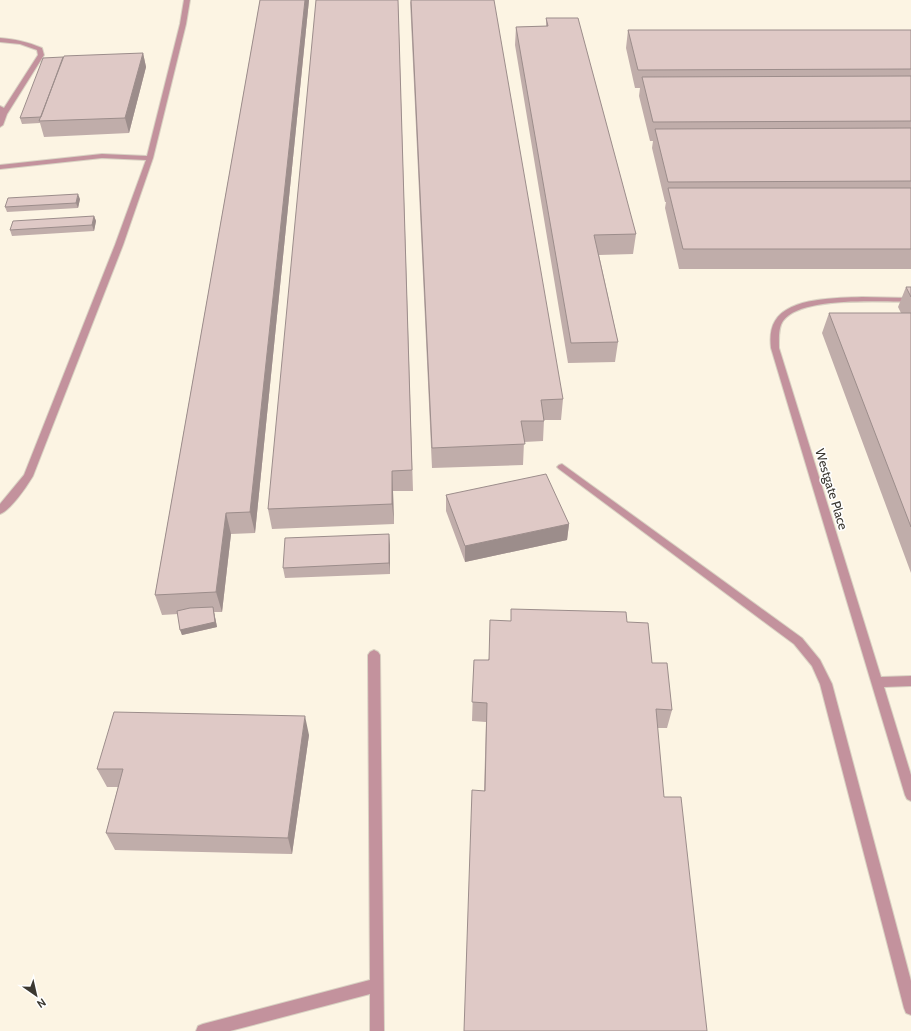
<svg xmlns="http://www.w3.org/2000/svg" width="911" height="1031" viewBox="0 0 911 1031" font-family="Cabin,sans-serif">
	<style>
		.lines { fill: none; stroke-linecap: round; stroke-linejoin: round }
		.lane-casing { stroke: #d9d2c3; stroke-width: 2 }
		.lane { fill: #c3929d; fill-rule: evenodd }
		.wall { fill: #c0adaa }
		.shaded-wall { fill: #9c8d8b }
		.building { fill: #dfc9c6; stroke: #9c8d8b }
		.labels { text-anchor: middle; stroke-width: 3; stroke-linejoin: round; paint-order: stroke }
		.street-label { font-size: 13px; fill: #3b3831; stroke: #fff }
	</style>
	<rect width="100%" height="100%" fill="#fcf4e3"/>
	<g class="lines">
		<g class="lane-casing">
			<path id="lane" d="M 184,0 L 190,0 L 186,24 L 153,158 L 123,245 L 33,476 C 27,486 11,510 0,514 L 0,504 L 24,475 L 115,245 L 146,160 L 102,158 L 0,169 L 0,165 L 102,154 L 147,156 L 180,24 Z
				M 0,38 C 15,39 28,42 42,48 L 44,55 L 7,114 L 3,125 L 0,127 L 0,106 L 4,108 L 38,55 L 37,50 L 20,44 L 0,42 Z
				M 862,297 L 911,298 L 911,302 C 882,302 801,296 783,321 C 778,328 779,340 779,348 L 881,677 L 911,676 L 911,686 L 884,687 L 911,775 L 911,801 L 907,799 L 905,795 L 771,348 C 770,339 770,329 775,321 C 789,297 838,298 862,297 Z
				M 562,464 L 802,638 L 820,660 L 832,684 L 911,981 L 911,1015 L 906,1013 L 904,1008 L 820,684 L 812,666 L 794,644 L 559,469 L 557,467 L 559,465 Z
				M 374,650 L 378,652 L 380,655 L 384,1031 L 370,1031 L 370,994 L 230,1031 L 196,1031 L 198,1026 L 203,1024 L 370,980 L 368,655 L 370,652 Z"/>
		</g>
		<use href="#lane" class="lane"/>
	</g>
	<path class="wall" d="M 260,0 L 309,0 L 255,533 L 231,534 L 222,612 L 214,612 L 217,627 L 182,635 L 178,614 L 162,615 L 155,595 Z
		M 398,0 L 413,491 L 393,491 L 394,524 L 272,529 L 268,509 Z
		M 410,0 L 563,399 L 561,420 L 544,420 L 543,441 L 524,442 L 523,465 L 432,468 Z
		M 546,18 L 636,234 L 633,254 L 599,255 L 618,342 L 615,362 L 568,363 L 515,45 L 516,27 L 546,26 Z
		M 628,30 L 911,30 L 911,269 L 679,269 L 665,208 L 666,202 L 665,202 L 652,148 L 653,141 L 650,141 L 639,96 L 640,88 L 635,88 L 626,48 Z
		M 143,53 L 146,67 L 129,133 L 44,137 L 40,123 L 22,124 L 20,118 Z
		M 80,199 L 78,208 L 7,212 L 5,207 Z
		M 94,216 L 96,221 L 94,231 L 12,236 L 10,230 Z
		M 906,287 L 911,287 L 911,573 L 822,333 L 829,313 L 901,313 L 898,307 Z
		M 446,495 L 569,524 L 567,540 L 465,562 L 446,511 Z
		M 389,534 L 390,574 L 285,578 L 283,568 Z
		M 511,609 L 627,622 L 652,663 L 672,710 L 667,728 L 658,728 L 484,791 L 486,722 L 472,721 L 474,660 L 488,660 L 511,621 Z
		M 309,735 L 292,854 L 115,850 L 106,833 L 118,787 L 107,787 L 97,769 Z"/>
	<path class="shaded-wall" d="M 305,0 L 309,0 L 255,533 L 250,512 Z
		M 143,53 L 146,67 L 129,133 L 125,118 Z
		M 78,194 L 80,199 L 78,208 L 76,203 Z
		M 94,216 L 96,221 L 94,231 L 92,225 Z
		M 392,471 L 393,491 L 394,524 L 392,504 Z
		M 226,513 L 231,534 L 222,612 L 216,592 Z
		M 569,524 L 567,540 L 465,562 L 465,546 Z
		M 389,534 L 390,545 L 390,574 L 389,563 Z
		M 213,607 L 217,627 L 182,635 L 180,630 Z
		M 305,716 L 309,735 L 292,854 L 288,838 Z"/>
	<path class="building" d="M 260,0 L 305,0 L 250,512 L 226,513 L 216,592 L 155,595 Z
		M 316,0 L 398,0 L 412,470 L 392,471 L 392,504 L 268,509 Z
		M 411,0 L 494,0 L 563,399 L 541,400 L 544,421 L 521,421 L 525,444 L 432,448 Z
		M 546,18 L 578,18 L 636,234 L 594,235 L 618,342 L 571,343 L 516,27 L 548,26 Z
		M 628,30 L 911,30 L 911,69 L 638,70 Z
		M 143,53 L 125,118 L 39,121 L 64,56 Z
		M 63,57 L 41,117 L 20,118 L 43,58 Z
		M 911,76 L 911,121 L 653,122 L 642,77 Z
		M 911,128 L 911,181 L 668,182 L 655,129 Z
		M 668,188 L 911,188 L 911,249 L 683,249 Z
		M 78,194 L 76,203 L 5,207 L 8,198 Z
		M 94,216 L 92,225 L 10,230 L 13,221 Z
		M 906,287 L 911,287 L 911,297 Z
		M 829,313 L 911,313 L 911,527 Z
		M 546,474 L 569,524 L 465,546 L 446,495 Z
		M 389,534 L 389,563 L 283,568 L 285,538 Z
		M 213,607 L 215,622 L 180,630 L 177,611 L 190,608 Z
		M 511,609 L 626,612 L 627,622 L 648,623 L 652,663 L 667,663 L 672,710 L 656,709 L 664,797 L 681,797 L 707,1031 L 464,1031 L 472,790 L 485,791 L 487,703 L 472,702 L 474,660 L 489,660 L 490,620 L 511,621 Z
		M 114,712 L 305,716 L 288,838 L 106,833 L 123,769 L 97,769 Z"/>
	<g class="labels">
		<g class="street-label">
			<text transform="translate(832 489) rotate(73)" y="5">Westgate Place</text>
		</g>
	</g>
	<g transform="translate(36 995) rotate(146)" stroke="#ffffff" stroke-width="3" paint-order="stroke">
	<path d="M0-3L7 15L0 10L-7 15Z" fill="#3b3831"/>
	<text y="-6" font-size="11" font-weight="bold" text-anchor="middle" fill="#3b3831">N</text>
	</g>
</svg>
